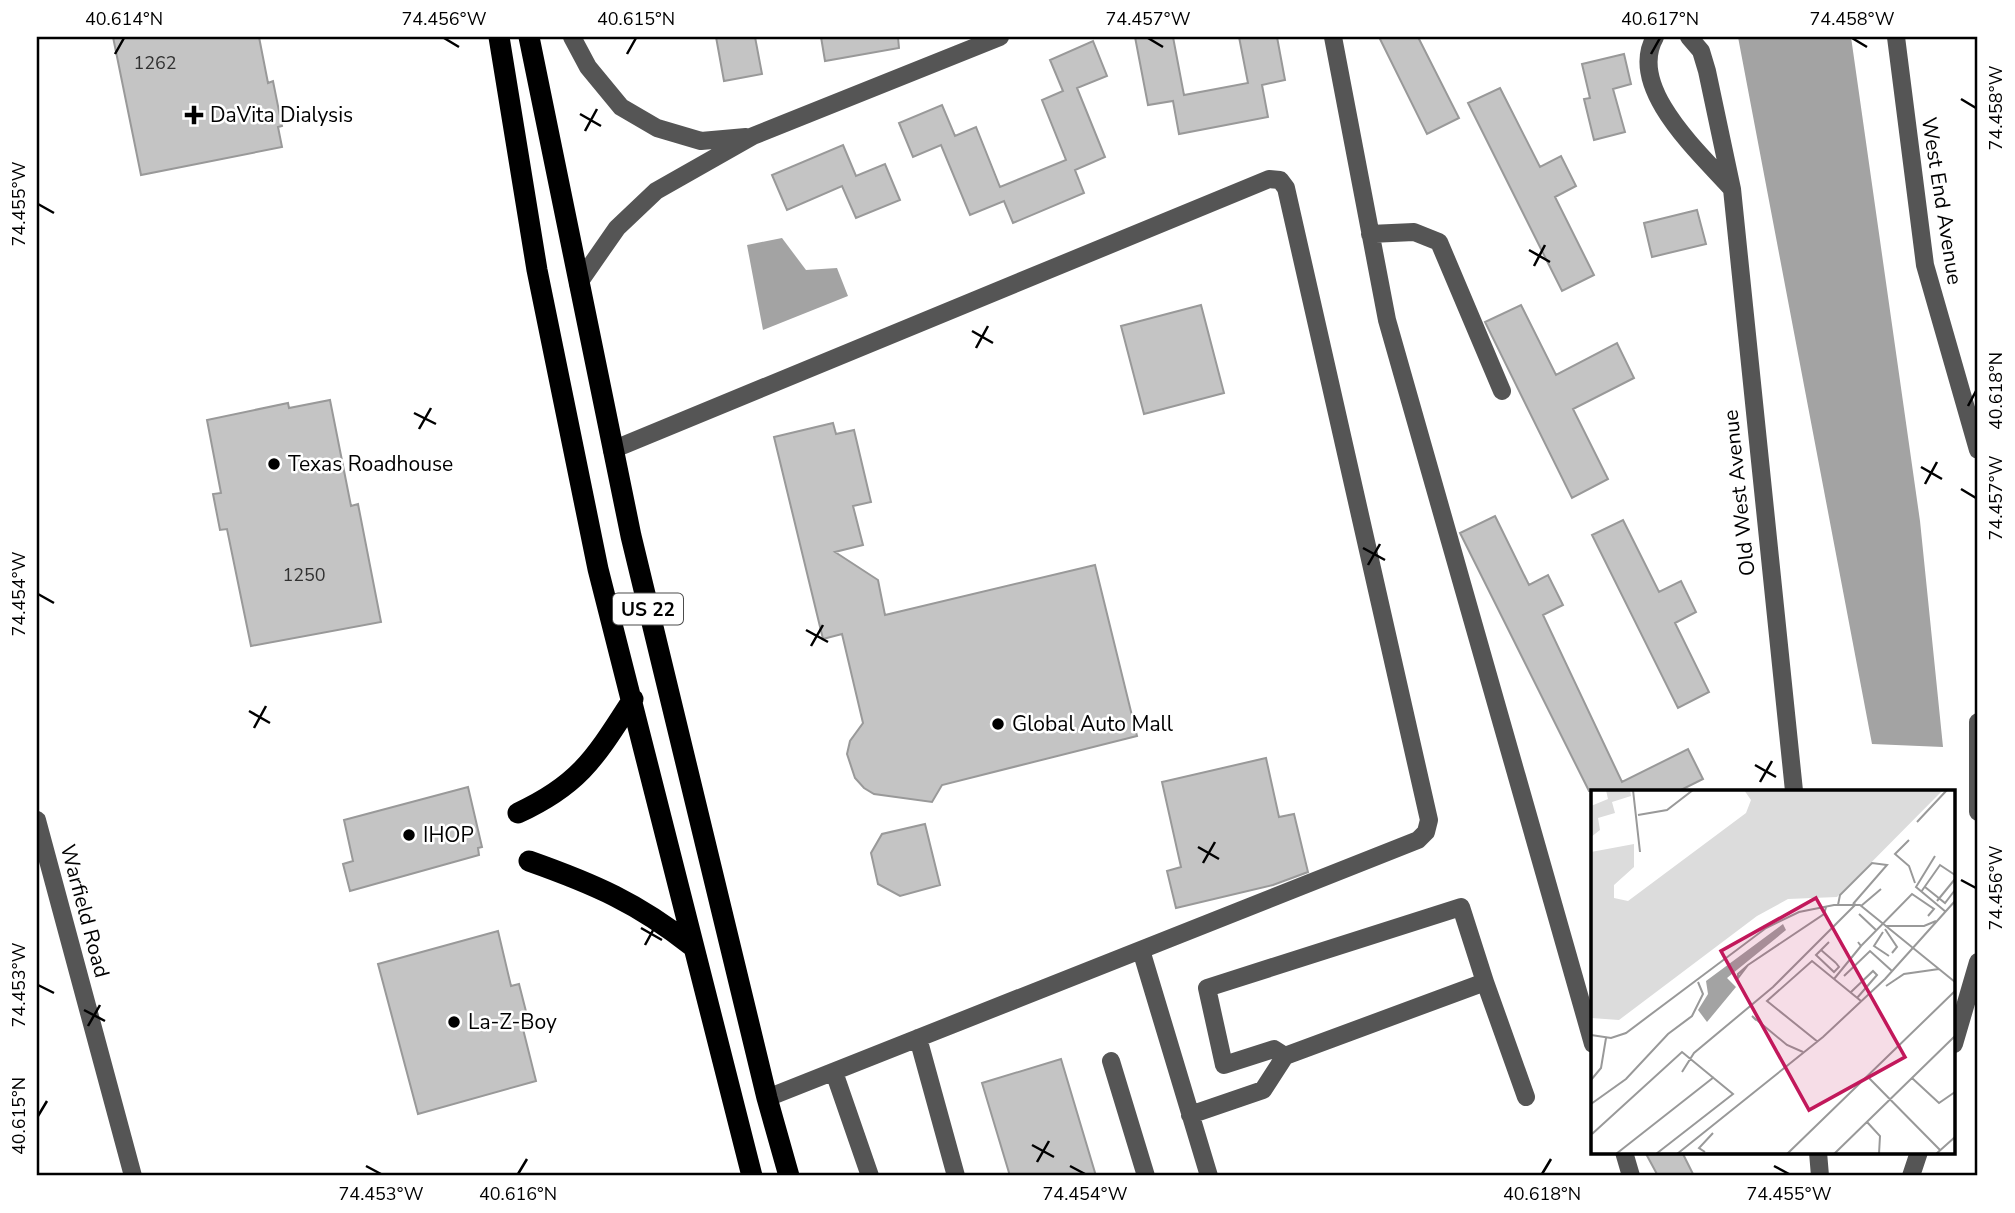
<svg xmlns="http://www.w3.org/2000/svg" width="2015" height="1213" viewBox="0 0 2015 1213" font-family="'Nunito Sans',sans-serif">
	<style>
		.water { fill: #a3a3a3 }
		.building { fill: #c4c4c4; stroke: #999; stroke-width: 2 }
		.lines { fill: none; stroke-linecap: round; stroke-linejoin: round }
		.minor { stroke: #555; stroke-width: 18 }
		.highway { stroke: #000; stroke-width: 21 }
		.ticks { fill: none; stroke: #000; stroke-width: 2.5 }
		.poi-dot { fill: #000; stroke: #fff; stroke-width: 2.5 }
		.labels { text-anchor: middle; stroke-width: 5; stroke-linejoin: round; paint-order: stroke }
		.number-label { font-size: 18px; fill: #313131 }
		.shield { fill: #fff; stroke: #4c4c4c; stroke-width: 2 }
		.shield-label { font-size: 19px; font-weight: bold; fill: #000 }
		.poi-label { font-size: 21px; fill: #000; stroke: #fff; text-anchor: start }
		.street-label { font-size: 21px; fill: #000; stroke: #fff }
		.inset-road { fill: none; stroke: #999; stroke-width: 2 }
		.view { fill: #c2185b; fill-opacity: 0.15; stroke: #c2185b; stroke-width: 3.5 }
		.inset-edge { fill: none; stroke: #000; stroke-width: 3.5 }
		.neatline { fill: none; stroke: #000; stroke-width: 2.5 }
		.ticks-label { font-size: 18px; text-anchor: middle; fill: #000 }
	</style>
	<rect width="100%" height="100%" fill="#fff"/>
	<path class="water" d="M 1738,37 L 1851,37 L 1920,521 L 1943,747 L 1872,744 Z
		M 782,238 L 806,270 L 837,268 L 848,296 L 763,330 L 747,245 Z"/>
	<path class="building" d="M 113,37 L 259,37 L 268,83 L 273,81 L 282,126 L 278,127 L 282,147 L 141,175 Z
		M 716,37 L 755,37 L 762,74 L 724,81 Z
		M 821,37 L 898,37 L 899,48 L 825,61 Z
		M 1135,37 L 1173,37 L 1184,95 L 1248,83 L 1239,37 L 1277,37 L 1285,80 L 1262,85 L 1268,117 L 1179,134 L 1173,101 L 1148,105 Z
		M 1379,37 L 1418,37 L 1459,118 L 1427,134 Z
		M 1093,41 L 1107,76 L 1077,88 L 1105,157 L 1075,170 L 1084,193 L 1013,223 L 1004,201 L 970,215 L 941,145 L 913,157 L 899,123 L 942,105 L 955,136 L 976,127 L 1000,187 L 1066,160 L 1042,100 L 1063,91 L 1050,60 Z
		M 1624,54 L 1631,84 L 1613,89 L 1625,132 L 1594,140 L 1584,99 L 1590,98 L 1582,64 Z
		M 1500,88 L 1540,167 L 1561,156 L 1576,186 L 1555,197 L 1594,275 L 1562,291 L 1468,103 Z
		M 843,145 L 856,176 L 885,164 L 900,200 L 856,218 L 842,186 L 787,210 L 772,175 Z
		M 1697,210 L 1706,244 L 1652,257 L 1644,223 Z
		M 1201,305 L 1224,393 L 1144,414 L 1121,326 Z
		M 1521,305 L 1556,375 L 1617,343 L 1634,378 L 1573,409 L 1608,479 L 1572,498 L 1485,322 Z
		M 330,400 L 351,506 L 358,504 L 381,622 L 251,646 L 227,529 L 220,530 L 213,494 L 221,493 L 207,420 L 288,403 L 289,408 Z
		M 833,423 L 836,434 L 854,430 L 871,502 L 853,506 L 863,545 L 835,552 L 878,580 L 885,615 L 1095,565 L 1137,736 L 942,785 L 932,802 L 874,794 L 864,788 L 855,778 L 847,754 L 850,741 L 863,723 L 842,634 L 823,639 L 774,437 Z
		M 1495,516 L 1529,585 L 1548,575 L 1563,605 L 1543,615 L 1622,782 L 1688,749 L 1703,779 L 1679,791 L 1589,791 L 1460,533 Z
		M 1623,520 L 1659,592 L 1681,581 L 1696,612 L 1675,623 L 1709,692 L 1678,708 L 1592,535 Z
		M 1266,758 L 1279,817 L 1294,814 L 1308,872 L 1273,885 L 1176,908 L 1167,871 L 1181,867 L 1162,782 Z
		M 468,787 L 482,847 L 478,848 L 479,855 L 350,891 L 343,864 L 353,861 L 344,820 Z
		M 925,824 L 940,885 L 900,896 L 878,884 L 871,853 L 882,834 Z
		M 498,931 L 511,986 L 519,984 L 530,1027 L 523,1029 L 536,1081 L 418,1114 L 378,964 Z
		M 1061,1059 L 1096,1176 L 1010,1176 L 982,1083 Z
		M 1645,1152 L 1682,1152 L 1694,1176 L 1658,1176 Z"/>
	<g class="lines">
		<path class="minor" d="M 572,37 L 588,67 L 621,107 L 657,128 L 701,141 L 746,137
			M 1333,37 L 1387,320 L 1593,1044
			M 1655,37 C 1626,88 1701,154 1732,189
			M 1689,37 L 1701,51 L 1707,71 L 1732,189 L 1794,791
			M 1896,37 L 1925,265 L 1978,450
			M 1370,234 L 1414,232 L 1439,242 L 1502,391
			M 578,284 L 617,228 L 656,191 L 753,136 L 1000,37
			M 612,450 L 1269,179 L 1280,180 L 1286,188 L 1429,820 L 1426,832 L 1418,840 L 767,1098
			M 1978,722 L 1978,812
			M 37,820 L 133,1176
			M 1141,950 L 1209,1176
			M 918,1038 L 956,1176
			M 1954,1044 L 1978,962
			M 1285,1056 L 1274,1049 L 1224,1065 L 1207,988 L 1461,907 L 1485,982
			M 1111,1061 L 1146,1176
			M 834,1072 L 870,1176
			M 1190,1115 L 1263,1090 L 1285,1056 L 1485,982 L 1526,1097
			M 1624,1152 L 1631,1176
			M 1818,1152 L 1820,1176
			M 1911,1176 L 1919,1152"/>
		<path class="highway" d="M 499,37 L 537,270 L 598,569 L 752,1176
			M 529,37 L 631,536 L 767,1098 L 789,1176
			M 518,813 C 581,784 596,756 633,699
			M 529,861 C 594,884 638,903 692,946"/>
	</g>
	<path class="ticks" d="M 444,38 L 459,47M 1148,38 L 1163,47M 1852,38 L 1867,47M 115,54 L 124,38M 627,54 L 636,38M 1651,54 L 1660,38M 1961,99 L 1976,108M 580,114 L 601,126M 585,131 L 597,109M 38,204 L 54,213M 1529,250 L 1550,262M 1534,266 L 1545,245M 972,331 L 993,343M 976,348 L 988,326M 1968,406 L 1976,391M 414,413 L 436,424M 419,429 L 431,408M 1921,467 L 1942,479M 1925,484 L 1937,462M 1961,489 L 1976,498M 1363,548 L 1385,560M 1368,565 L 1380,544M 38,594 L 54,603M 806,630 L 828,642M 811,646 L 823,625M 249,711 L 270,723M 254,728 L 266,706M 1755,765 L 1776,777M 1760,782 L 1772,761M 1198,847 L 1219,859M 1203,863 L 1215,842M 1961,880 L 1976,888M 641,928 L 662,940M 645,945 L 657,923M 38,985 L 54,993M 84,1010 L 105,1021M 88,1026 L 100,1005M 38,1116 L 47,1101M 1032,1145 L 1054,1157M 1037,1162 L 1049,1141M 366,1166 L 381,1174M 1070,1166 L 1085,1174M 1774,1166 L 1789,1174M 518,1174 L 527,1159M 1542,1174 L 1551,1159"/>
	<g class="poi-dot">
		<path d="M190.5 104.5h7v7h7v7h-7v7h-7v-7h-7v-7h7z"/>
		<circle cx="274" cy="464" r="7"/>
		<circle cx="998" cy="724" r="7"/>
		<circle cx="409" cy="835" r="7"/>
		<circle cx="454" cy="1022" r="7"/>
	</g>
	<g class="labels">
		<g class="number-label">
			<text x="155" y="69">1262</text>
			<text x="304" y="581">1250</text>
		</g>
		<rect class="shield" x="613" y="593.5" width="70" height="31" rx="5"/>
		<g class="shield-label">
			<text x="648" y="616">US 22</text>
		</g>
		<g class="poi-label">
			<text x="210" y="122">DaVita Dialysis</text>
			<text x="288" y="471">Texas Roadhouse</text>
			<text x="1012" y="731">Global Auto Mall</text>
			<text x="423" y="842">IHOP</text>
			<text x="468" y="1029">La-Z-Boy</text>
		</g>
		<g class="street-label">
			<text transform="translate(1942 201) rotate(81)" y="7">West End Avenue</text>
			<text transform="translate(1739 493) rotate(-96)" y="7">Old West Avenue</text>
			<text transform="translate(85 911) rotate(75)" y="7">Warfield Road</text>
		</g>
	</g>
	<g transform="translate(1591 790)">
		<rect width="364" height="364" fill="#fff"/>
		<path d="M 15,0 L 39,0 L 40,6 L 21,12 L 24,23 L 7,28 L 9,40 L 0,47 L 0,16 L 17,9 ZM 153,0 L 352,0 L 246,107 L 197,109 L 166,126 L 28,230 L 0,228 L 0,62 L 43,54 L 43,77 L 23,95 L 23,108 L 37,111 L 155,23 L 160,10 Z" fill="#dcdcdc"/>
		<path d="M 192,134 L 195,140 L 136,188 L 145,197 L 116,232 L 107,220 L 117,204 L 115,191 Z" fill="#a3a3a3"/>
		<path class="inset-road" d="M 42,0 L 49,62M 47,25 L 76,20 L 102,0M 326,32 L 356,0M 318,50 L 304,64 L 318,76 L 324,93M 344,66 L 325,97 L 355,122M 334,97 L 354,113 L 364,100M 330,102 L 349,75 L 364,85M 346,111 L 364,89M 247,115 L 249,105 L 281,73 L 296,75 L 262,114M 270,116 L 290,99M 268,124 L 285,140M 294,136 L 333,136 L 345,131M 294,139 L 306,157 L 301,163M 292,142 L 283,156 L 298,166M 238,152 L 230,160 L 245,173M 267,152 L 270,156 L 321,104 L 343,119 L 337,126M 230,160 L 225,165 L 243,182 L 248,177 L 245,173M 157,175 L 147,188 L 147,184 L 157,175 L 233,124 L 235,117M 253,186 L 279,161 L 301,181M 243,189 L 270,156M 295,196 L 313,184 L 348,179M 260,202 L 282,181 L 286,185 L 266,208M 165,230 L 161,226 L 196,255 L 212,262M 0,245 L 20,248 L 35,243 L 175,138 L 208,122 L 243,115 L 269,115 L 364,192M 227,252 L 176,211 L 221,171 L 270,211M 91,282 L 103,263 L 182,197 L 265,114M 276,286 L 349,360M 321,288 L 348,313 L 364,302M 0,290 L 10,278 L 15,248M 0,314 L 35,289 L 77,244 L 101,226 L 112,204 L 107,192M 276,332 L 289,346 L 288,364M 1,344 L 91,262 L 142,304 L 65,364M 114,362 L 108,358 L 122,343M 25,364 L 123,287M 86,364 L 232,247 L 294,189 L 364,111M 196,364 L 364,201M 243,364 L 364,246M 345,364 L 364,347"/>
		<path class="view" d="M 225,108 L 314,267 L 218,320 L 130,161 Z"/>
		<rect width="364" height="364" class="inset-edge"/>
	</g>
	<rect width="2015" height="1213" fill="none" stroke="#ffffff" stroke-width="77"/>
	<rect x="38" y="38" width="1938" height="1136" class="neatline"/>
	<g class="ticks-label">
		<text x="124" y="25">40.614°N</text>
		<text x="444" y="25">74.456°W</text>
		<text x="636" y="25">40.615°N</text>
		<text x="1148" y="25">74.457°W</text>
		<text x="1660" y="25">40.617°N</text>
		<text x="1852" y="25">74.458°W</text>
		<text transform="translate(1996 108) rotate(-90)" y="6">74.458°W</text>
		<text transform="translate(19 204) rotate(-90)" y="6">74.455°W</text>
		<text transform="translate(1996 391) rotate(-90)" y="6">40.618°N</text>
		<text transform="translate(1996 498) rotate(-90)" y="6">74.457°W</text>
		<text transform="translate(19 594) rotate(-90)" y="6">74.454°W</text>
		<text transform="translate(1996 888) rotate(-90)" y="6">74.456°W</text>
		<text transform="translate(19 985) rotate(-90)" y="6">74.453°W</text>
		<text transform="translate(19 1116) rotate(-90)" y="6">40.615°N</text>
		<text x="381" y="1200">74.453°W</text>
		<text x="518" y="1200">40.616°N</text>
		<text x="1085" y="1200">74.454°W</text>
		<text x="1542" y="1200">40.618°N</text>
		<text x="1789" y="1200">74.455°W</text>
	</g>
</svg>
